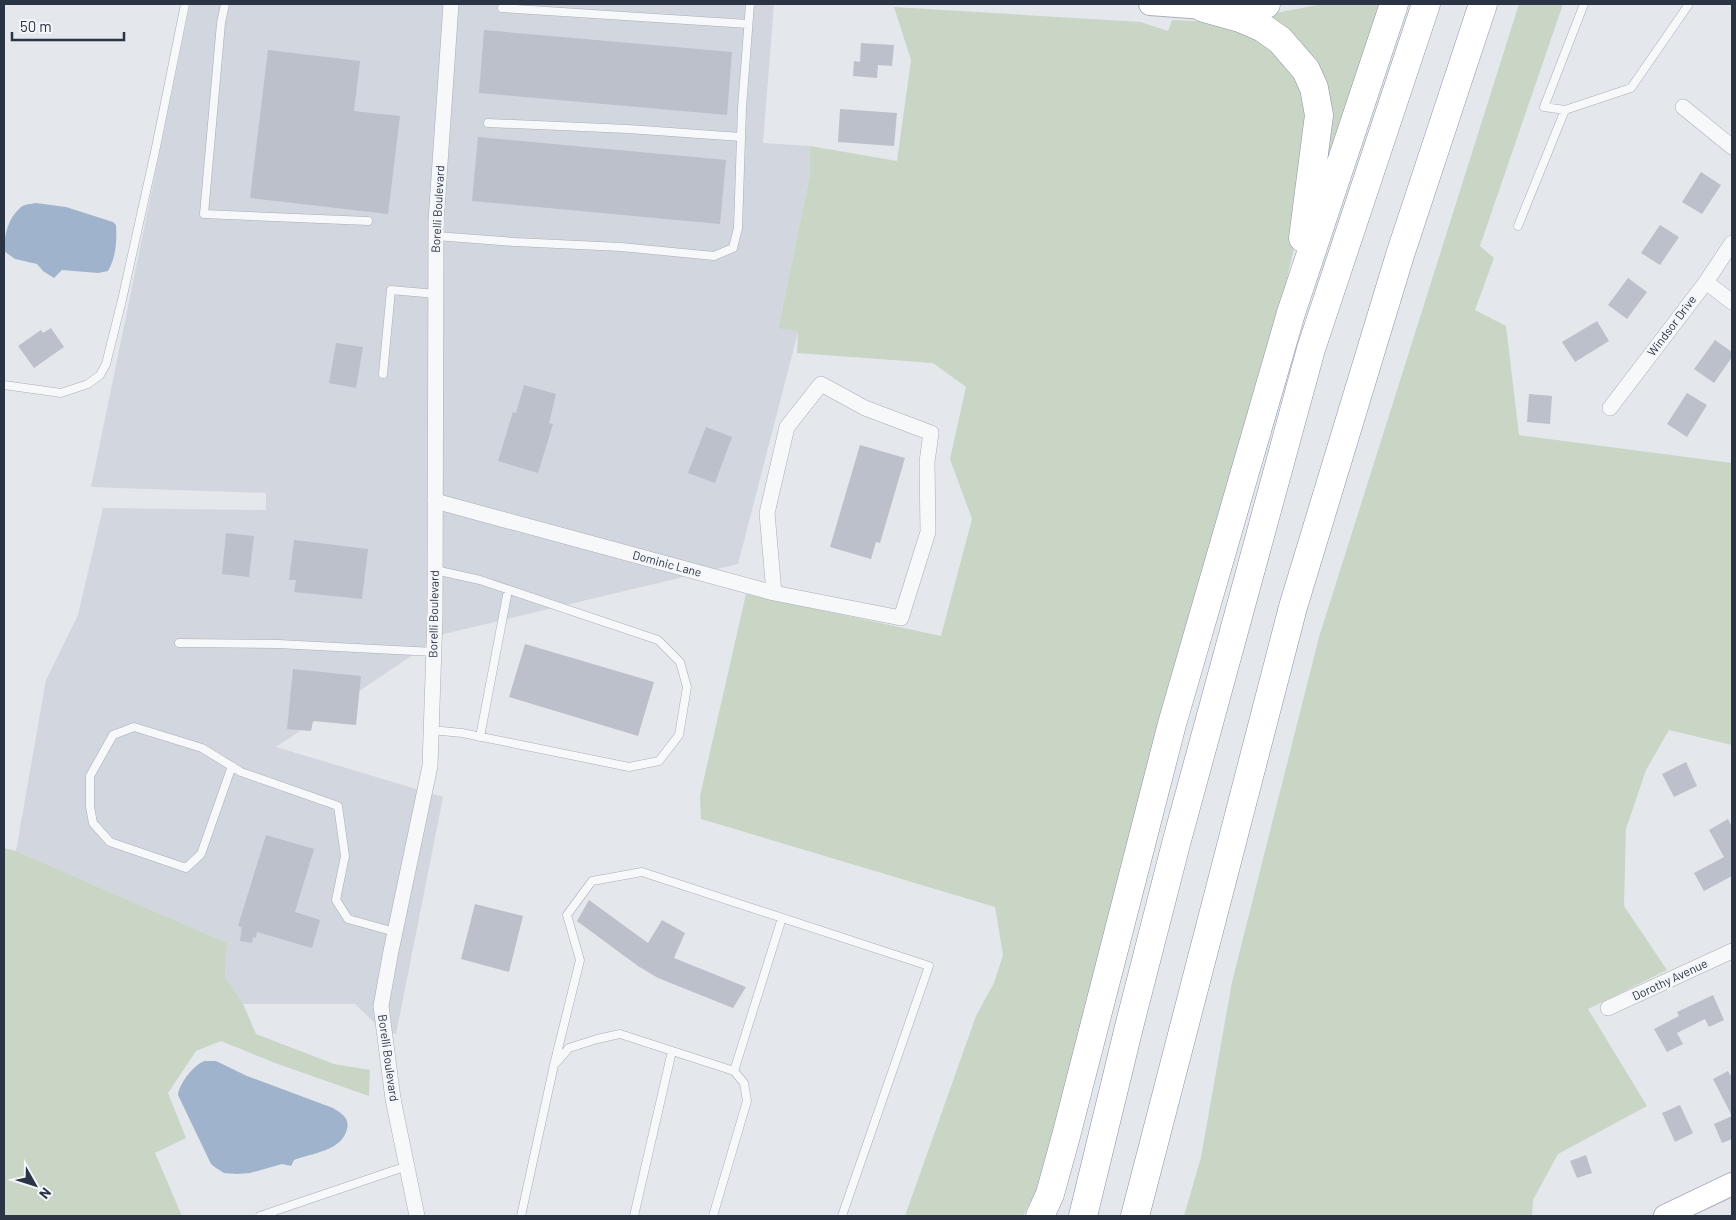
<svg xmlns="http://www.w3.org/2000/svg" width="1736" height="1220" viewBox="0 0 1736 1220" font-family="Barlow,sans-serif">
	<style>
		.built { fill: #d2d6de }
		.green { fill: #c9d6c5 }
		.water { fill: #9fb4cc }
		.building { fill: #bbc0ca }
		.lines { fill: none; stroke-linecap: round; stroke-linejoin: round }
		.lane-casing { stroke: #a9aeb7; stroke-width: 9 }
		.street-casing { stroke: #a9aeb7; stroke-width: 16 }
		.secondary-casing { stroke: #a9aeb7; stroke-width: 24 }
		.highway-casing { stroke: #8b94a3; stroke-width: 29 }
		.lane { stroke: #f7f8fa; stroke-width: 8 }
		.street { stroke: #f7f8fa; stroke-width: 15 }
		.secondary { stroke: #fff; stroke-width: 22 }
		.highway { stroke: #fff; stroke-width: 28 }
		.labels { text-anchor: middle; stroke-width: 5; stroke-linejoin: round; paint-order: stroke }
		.street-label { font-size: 12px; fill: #2b3445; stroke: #f4f6f9 }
	</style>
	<rect width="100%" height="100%" fill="#e4e7ec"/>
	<path class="built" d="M 190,4 L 774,4 L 763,143 L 810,146 L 810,175 L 778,327 L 798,332 L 738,564 L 444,634 L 276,747 L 443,797 L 396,1034 L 381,1029 L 355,1004 L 243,1004 L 225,976 L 227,943 L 16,851 L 46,680 L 78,615 L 103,508 L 266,510 L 266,493 L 91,487 Z"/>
	<path class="green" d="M 1323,4 L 1379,4 L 1327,172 L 1315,61 L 1264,15 Z
		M 1519,4 L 1563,4 L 1480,246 L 1494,258 L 1475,310 L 1506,326 L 1519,435 L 1732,463 L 1732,745 L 1669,730 L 1646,770 L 1626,829 L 1624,906 L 1667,970 L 1588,1009 L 1647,1106 L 1558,1154 L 1533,1200 L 1532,1216 L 1184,1216 L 1201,1157 L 1232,982 L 1319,637 Z
		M 894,7 L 1141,22 L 1168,31 L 1172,20 L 1223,22 L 1267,38 L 1303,87 L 1311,118 L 1302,213 L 1272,344 L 1048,1167 L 1023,1216 L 905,1216 L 976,1016 L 994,983 L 1003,955 L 995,907 L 701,819 L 700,796 L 746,594 L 941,636 L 972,519 L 950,459 L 966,387 L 933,363 L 797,353 L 798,332 L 778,328 L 810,175 L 810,146 L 897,161 L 911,60 Z
		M 4,848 L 16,851 L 227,943 L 225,976 L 243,1004 L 256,1034 L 334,1064 L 370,1070 L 369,1096 L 275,1063 L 221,1041 L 196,1051 L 168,1093 L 186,1138 L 155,1153 L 182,1216 L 4,1216 Z"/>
	<path class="water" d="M 36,203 L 66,207 L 113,222 L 116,225 C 117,241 116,257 108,271 L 98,273 L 62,270 L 54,278 L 43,271 L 37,264 L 15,259 L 4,251 C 4,235 8,218 21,207 C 25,204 31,204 36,203 Z
		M 205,1061 L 216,1061 L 247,1076 L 333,1108 C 341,1113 350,1118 347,1129 C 342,1151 312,1153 294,1160 L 291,1166 L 282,1164 L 250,1173 L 237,1174 L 224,1173 L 216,1168 L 211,1164 L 178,1095 C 179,1084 194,1064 205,1061 Z"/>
	<path class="building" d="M 484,30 L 732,52 L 727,115 L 479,93 Z
		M 861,43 L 894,45 L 892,66 L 878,65 L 877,78 L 853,76 L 854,61 L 860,62 Z
		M 268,50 L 360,61 L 354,111 L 400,116 L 388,214 L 250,198 Z
		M 840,109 L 897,113 L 894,146 L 838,142 Z
		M 478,137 L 726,160 L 720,224 L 472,201 Z
		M 1701,172 L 1721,185 L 1702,214 L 1682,202 Z
		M 1660,225 L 1679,237 L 1660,265 L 1641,253 Z
		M 1628,278 L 1647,292 L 1627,319 L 1608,305 Z
		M 1597,321 L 1609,341 L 1575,362 L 1562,342 Z
		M 51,328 L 64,347 L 34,368 L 18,346 L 41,330 L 43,333 Z
		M 1715,340 L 1732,352 L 1732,357 L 1714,383 L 1694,369 Z
		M 336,343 L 363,347 L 356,388 L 329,383 Z
		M 524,385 L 556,394 L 549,423 L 553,424 L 538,473 L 498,461 L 513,412 L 516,413 Z
		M 1687,393 L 1707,405 L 1687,437 L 1667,424 Z
		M 1529,394 L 1552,396 L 1550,424 L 1527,422 Z
		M 706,427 L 732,437 L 715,483 L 688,473 Z
		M 860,445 L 905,458 L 880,543 L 876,542 L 871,559 L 830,547 Z
		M 226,533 L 254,536 L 249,577 L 222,574 Z
		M 294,540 L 368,549 L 362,599 L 294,592 L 296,580 L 289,580 Z
		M 525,644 L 654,682 L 638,736 L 509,697 Z
		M 293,669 L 361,676 L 356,725 L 313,721 L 311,731 L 287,729 Z
		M 1686,762 L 1697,786 L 1674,797 L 1662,774 Z
		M 1728,819 L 1732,827 L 1732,876 L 1704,891 L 1694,873 L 1724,857 L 1709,830 Z
		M 266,835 L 314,849 L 295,912 L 320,920 L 312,948 L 257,932 L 256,938 L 253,937 L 252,943 L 240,941 L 242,927 L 238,926 Z
		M 589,900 L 648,943 L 662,920 L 685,933 L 674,958 L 746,987 L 733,1008 L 658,978 L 638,966 L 577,921 Z
		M 475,904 L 523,916 L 509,972 L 461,959 Z
		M 1713,995 L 1724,1020 L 1709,1027 L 1705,1019 L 1677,1033 L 1683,1044 L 1667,1052 L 1654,1029 L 1679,1016 L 1677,1012 Z
		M 1728,1071 L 1732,1078 L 1732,1139 L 1722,1143 L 1714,1124 L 1732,1116 L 1713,1079 Z
		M 1680,1105 L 1693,1133 L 1675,1142 L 1662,1113 Z
		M 1586,1155 L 1592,1173 L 1577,1178 L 1570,1161 Z"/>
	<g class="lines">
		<g class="lane-casing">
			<path id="lane" d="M 225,4 L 221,23 L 204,214 L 368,221
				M 502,8 L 748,24
				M 1565,110 L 1631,88 L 1689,4
				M 488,123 L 628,129 L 741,137
				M 1518,226 L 1565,110 L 1544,107 L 1584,4
				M 436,236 L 515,242 L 621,247 L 714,256 L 733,248 L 738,228 L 742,108 L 750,4
				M 383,374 L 391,290 L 436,294
				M 4,385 L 61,393 L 88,384 L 100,375 L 106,364 L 122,300 L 156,147 L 185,4
				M 179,643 L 278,644 L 434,652
				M 431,730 L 462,733 L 629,767 L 659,761 L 679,735 L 687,687 L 680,662 L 658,640 L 480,580 L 435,570
				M 480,737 L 508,590
				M 232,766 L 201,854 L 186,868 L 110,842 L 93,823 L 90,807 L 90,776 L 113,735 L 134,727 L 202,748 L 241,772 L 338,806 L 345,856 L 336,900 L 348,919 L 395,932
				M 554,1065 L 580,960 L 567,915 L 592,881 L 642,872 L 929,966 L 842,1216
				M 734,1071 L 782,918
				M 260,1216 L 407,1166
				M 521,1216 L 554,1065 L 569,1048 L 597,1039 L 620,1034 L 734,1071 L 744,1083 L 747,1101 L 713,1216
				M 634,1216 L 672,1051"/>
		</g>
		<g class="street-casing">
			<path id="street" d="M 1683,107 L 1732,147
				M 1706,282 L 1732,302
				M 1610,408 L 1706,282 L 1732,243
				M 435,501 L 774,593 L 901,618 L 928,532 L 927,462 L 931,433 L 865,408 L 821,384 L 787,427 L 767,513 L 774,593
				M 1608,1008 L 1732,951
				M 417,1216 L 393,1099 L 381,1006 L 391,951 L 430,766 L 435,616 L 436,221 L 451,4"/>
		</g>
		<g class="secondary-casing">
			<path id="secondary" d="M 1150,4 L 1204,8
				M 1665,1216 L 1732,1184"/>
		</g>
		<g class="highway-casing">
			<path id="highway" d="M 1221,6 L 1266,4
				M 1204,8 L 1240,18 L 1263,28 L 1280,40 L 1306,70 L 1314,88 L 1319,115 L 1303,238
				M 1040,1216 L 1050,1194 L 1066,1136 L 1172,724 L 1291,313 L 1394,4
				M 1083,1216 L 1129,1027 L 1177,840 L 1311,349 L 1426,4
				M 1135,1216 L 1293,607 L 1400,255 L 1483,4"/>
		</g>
		<use href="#lane" class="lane"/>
		<use href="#street" class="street"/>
		<use href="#secondary" class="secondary"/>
		<use href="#highway" class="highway"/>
	</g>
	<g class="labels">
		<g class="street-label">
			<text transform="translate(438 209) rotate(-87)" y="4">Borelli Boulevard</text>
			<text transform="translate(1672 326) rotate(-53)" y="4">Windsor Drive</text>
			<text transform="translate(667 564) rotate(15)" y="4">Dominic Lane</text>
			<text transform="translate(434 614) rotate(-89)" y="4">Borelli Boulevard</text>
			<text transform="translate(1670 980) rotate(-25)" y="4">Dorothy Avenue</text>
			<text transform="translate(388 1058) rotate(82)" y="4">Borelli Boulevard</text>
		</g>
	</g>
	<rect width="1736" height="1220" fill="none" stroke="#2b3445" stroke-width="10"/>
	<g transform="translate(35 1185) rotate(129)" stroke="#f4f6f9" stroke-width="4" paint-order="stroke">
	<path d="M0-4L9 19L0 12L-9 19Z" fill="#2b3445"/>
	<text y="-8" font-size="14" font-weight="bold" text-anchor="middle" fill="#2b3445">N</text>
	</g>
	<path d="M12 32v8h112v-8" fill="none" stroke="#2b3445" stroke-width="2.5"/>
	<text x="20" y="32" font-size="15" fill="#2b3445" stroke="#f4f6f9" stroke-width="4" paint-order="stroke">50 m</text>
</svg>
